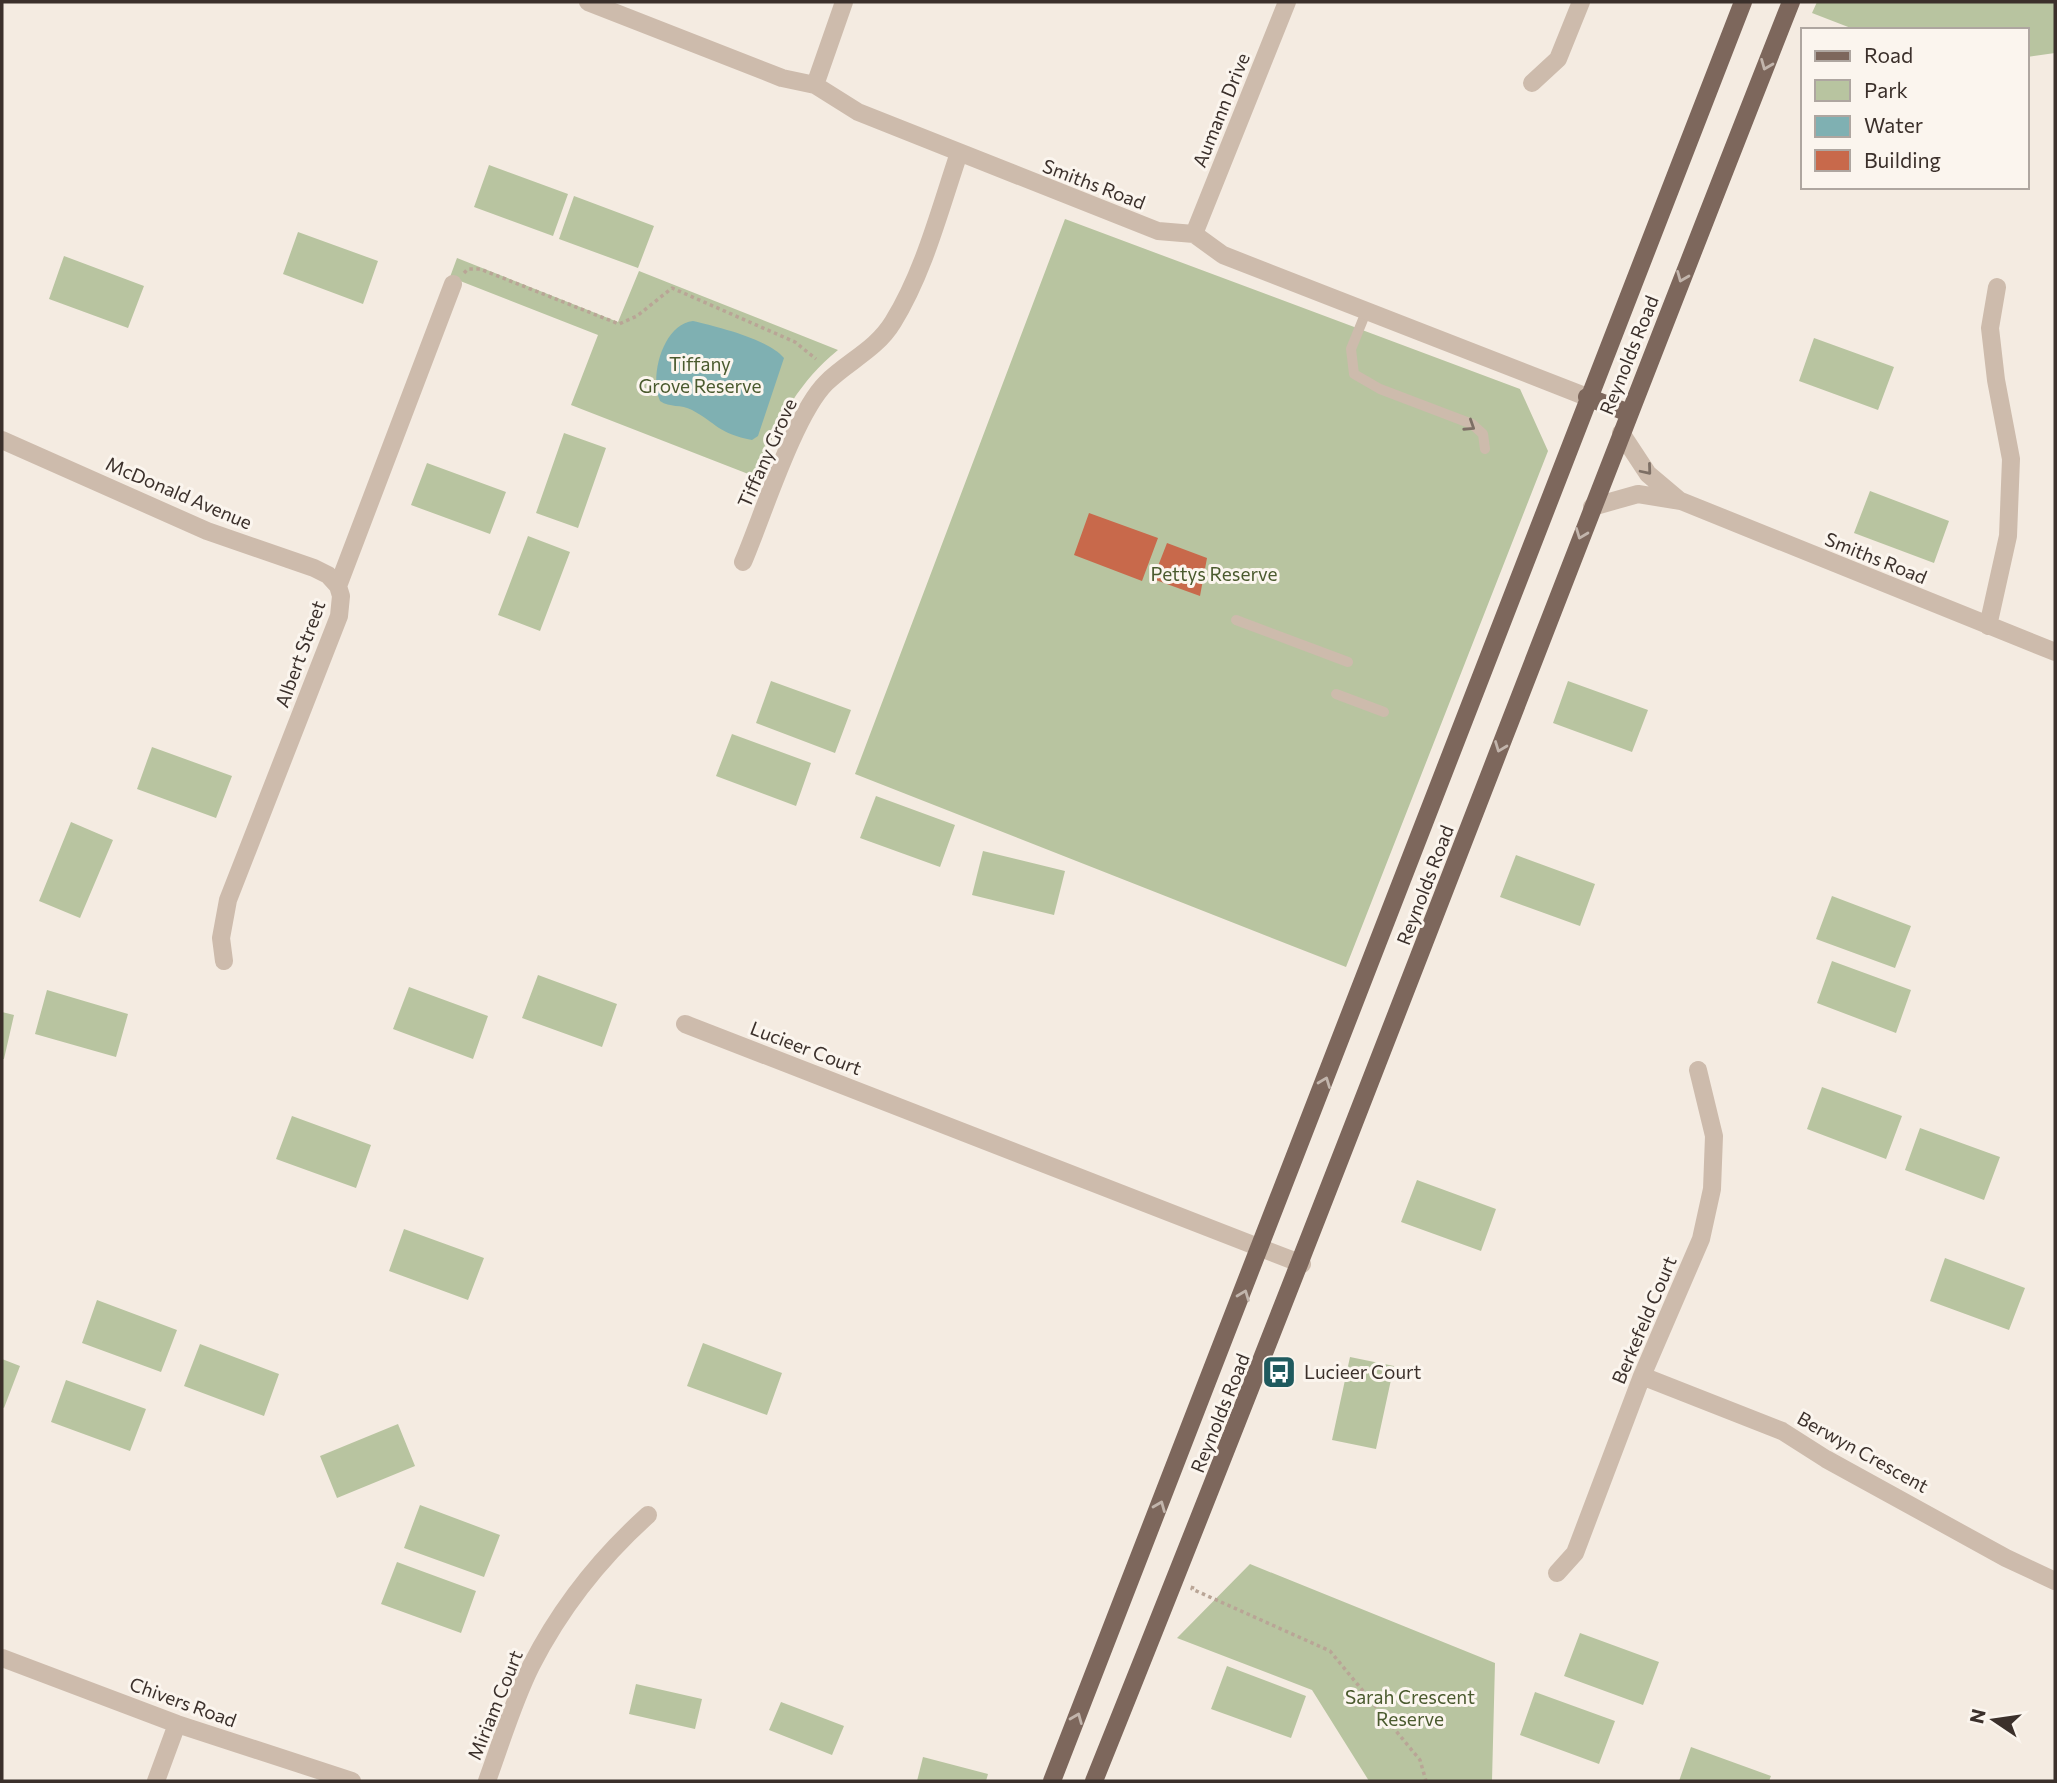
<svg xmlns="http://www.w3.org/2000/svg" width="2057" height="1783" viewBox="0 0 2057 1783" font-family="Commissioner,sans-serif">
	<style>
		.green { fill: #b8c4a0 }
		.water { fill: #7fb0b2 }
		.building { fill: #c8694b }
		.lines { fill: none; stroke-linecap: round; stroke-linejoin: round }
		.path { stroke: #b9a596; stroke-width: 3.5; stroke-dasharray: 3.5 3.5; stroke-linecap: butt }
		.service { stroke: #cdbbac; stroke-width: 10 }
		.minor { stroke: #cdbbac; stroke-width: 18 }
		.primary { stroke: #7d675c; stroke-width: 18 }
		.oneway { stroke: #c2b5ac }
		.oneway2 { stroke: #7d6f65 }
		.labels { text-anchor: middle; stroke-width: 6; stroke-linejoin: round; paint-order: stroke }
		.street-label { font-size: 19px; fill: #3b302b; stroke: #fbf5ee }
		.park-label { font-size: 19px; fill: #4a5a2e; stroke: #fbf5ee }
		.poi-label { font-size: 19px; fill: #3b302b; stroke: #fbf5ee; text-anchor: start }
	</style>
	<rect width="100%" height="100%" fill="#f4ebe1"/>
	<path class="green" d="M 1817,2 L 2055,2 L 2055,53 L 2027,57 L 2027,30 L 1856,30 L 1812,13 Z
		M 489,165 L 568,194 L 553,236 L 474,207 Z
		M 574,196 L 654,226 L 638,268 L 559,239 Z
		M 1065,219 L 1520,389 L 1548,451 L 1346,967 L 855,774 Z
		M 298,232 L 378,261 L 363,304 L 283,274 Z
		M 64,256 L 144,286 L 128,328 L 49,299 Z
		M 457,258 L 618,322 L 639,271 L 838,350 C 795,385 776,426 756,477 L 571,405 L 598,335 L 450,277 Z
		M 1814,338 L 1894,367 L 1878,410 L 1799,381 Z
		M 564,433 L 606,448 L 578,528 L 536,513 Z
		M 427,463 L 506,492 L 490,534 L 411,505 Z
		M 1870,491 L 1949,521 L 1934,563 L 1854,533 Z
		M 528,536 L 570,552 L 540,631 L 498,615 Z
		M 771,681 L 851,710 L 835,753 L 756,723 Z
		M 1568,681 L 1648,710 L 1632,752 L 1553,723 Z
		M 732,734 L 811,763 L 796,806 L 716,776 Z
		M 152,747 L 232,776 L 216,818 L 137,789 Z
		M 876,796 L 955,825 L 940,867 L 860,838 Z
		M 71,822 L 113,840 L 80,918 L 39,901 Z
		M 983,851 L 1065,871 L 1054,915 L 972,895 Z
		M 1516,855 L 1595,884 L 1580,926 L 1500,897 Z
		M 1832,896 L 1911,926 L 1895,968 L 1816,939 Z
		M 1832,961 L 1911,990 L 1896,1033 L 1817,1003 Z
		M 538,975 L 617,1004 L 602,1047 L 522,1018 Z
		M 409,987 L 488,1016 L 473,1059 L 393,1029 Z
		M 47,990 L 128,1014 L 116,1057 L 35,1034 Z
		M 2,1012 L 14,1015 L 4,1059 L 2,1059 Z
		M 1822,1087 L 1902,1116 L 1886,1159 L 1807,1129 Z
		M 292,1116 L 371,1145 L 356,1188 L 276,1159 Z
		M 1920,1128 L 2000,1157 L 1984,1200 L 1905,1170 Z
		M 1417,1180 L 1496,1209 L 1481,1251 L 1401,1222 Z
		M 404,1229 L 484,1258 L 468,1300 L 389,1271 Z
		M 1945,1258 L 2025,1288 L 2009,1330 L 1930,1301 Z
		M 97,1300 L 177,1330 L 161,1372 L 82,1343 Z
		M 703,1343 L 782,1373 L 767,1415 L 687,1386 Z
		M 200,1344 L 279,1374 L 264,1416 L 184,1386 Z
		M 1350,1357 L 1394,1366 L 1376,1449 L 1332,1440 Z
		M 2,1359 L 20,1366 L 4,1408 L 2,1407 Z
		M 66,1380 L 146,1409 L 130,1451 L 51,1422 Z
		M 398,1424 L 415,1466 L 337,1498 L 320,1456 Z
		M 420,1505 L 500,1535 L 484,1577 L 404,1548 Z
		M 397,1562 L 476,1591 L 461,1633 L 381,1604 Z
		M 1250,1564 L 1495,1663 L 1492,1781 L 1369,1781 L 1312,1690 L 1177,1638 Z
		M 1580,1633 L 1659,1662 L 1643,1705 L 1564,1676 Z
		M 1227,1666 L 1306,1696 L 1291,1738 L 1211,1709 Z
		M 636,1684 L 702,1699 L 695,1729 L 629,1714 Z
		M 1535,1692 L 1615,1721 L 1599,1764 L 1520,1735 Z
		M 781,1702 L 844,1726 L 832,1755 L 769,1730 Z
		M 1691,1747 L 1771,1776 L 1769,1781 L 1679,1781 Z
		M 923,1757 L 988,1774 L 986,1781 L 917,1781 Z"/>
	<path class="water" d="M 693,321 C 718,327 768,339 784,358 L 758,436 L 752,440 C 719,434 716,423 692,410 C 681,404 670,408 660,401 C 649,377 663,324 693,321 Z"/>
	<path class="building" d="M 1089,513 L 1158,538 L 1142,581 L 1074,555 Z
		M 1167,543 L 1207,558 L 1200,596 L 1153,579 Z"/>
	<g class="lines">
		<path class="path" d="M 464,273 L 468,269 L 480,269 L 619,324 L 637,316 L 672,288 L 795,342 L 816,359
			M 1193,1586 L 1192,1589 L 1330,1651 L 1420,1760 L 1426,1781"/>
		<path class="service" d="M 1366,312 L 1351,349 L 1354,374 L 1380,389 L 1472,424 L 1483,434 L 1485,449
			M 1236,620 L 1348,662
			M 1336,694 L 1384,712"/>
		<path class="minor" d="M 588,2 L 782,78 L 815,85 L 858,112 L 1158,231 L 1194,234 L 1223,255 L 1587,397
			M 1532,83 L 1558,59 L 1581,2
			M 815,85 L 844,2
			M 1194,234 L 1287,2
			M 1621,433 L 1648,474 L 1680,501
			M 2,440 L 207,531 L 314,568 L 328,575 L 338,586
			M 1592,507 L 1638,494 L 1681,501 L 2055,652
			M 743,562 C 762,518 794,415 826,383 C 848,361 876,350 893,322 C 924,272 940,209 959,153
			M 1988,626 L 2008,536 L 2011,459 L 1996,380 L 1990,328 L 1997,287
			M 224,961 L 221,938 L 228,900 L 339,616 L 341,596 L 338,586 L 453,284
			M 685,1024 L 1302,1264
			M 1642,1376 L 1782,1431 L 1826,1459 L 2006,1558 L 2055,1581
			M 1557,1573 L 1575,1553 L 1642,1376 L 1701,1239 L 1712,1189 L 1714,1136 L 1698,1070
			M 2,1658 L 177,1724 L 352,1781
			M 156,1781 L 177,1724
			M 487,1781 C 501,1743 513,1702 531,1666 C 561,1607 599,1559 648,1515"/>
		<path class="primary" d="M 1587,397 L 1629,413
			M 1052,1781 C 1286,1190 1509,594 1743,2
			M 1094,1781 C 1332,1190 1557,594 1791,2"/>
	</g>
	<defs><path id="oneway-chevron" d="M-2-3.5L2.5 0L-2 3.5" fill="none" stroke-width="1.6" stroke-linecap="round" stroke-linejoin="round" transform="scale(1.75)"/></defs>
	<g class="oneway">
		<use href="#oneway-chevron" transform="translate(1766 65) rotate(112)"/>
		<use href="#oneway-chevron" transform="translate(1682 277) rotate(112)"/>
		<use href="#oneway-chevron" transform="translate(1581 534) rotate(111)"/>
		<use href="#oneway-chevron" transform="translate(1500 747) rotate(111)"/>
		<use href="#oneway-chevron" transform="translate(1325 1082) rotate(-69)"/>
		<use href="#oneway-chevron" transform="translate(1244 1295) rotate(-69)"/>
		<use href="#oneway-chevron" transform="translate(1160 1506) rotate(-68)"/>
		<use href="#oneway-chevron" transform="translate(1077 1718) rotate(-68)"/>
	</g>
	<g class="oneway2">
		<use href="#oneway-chevron" transform="translate(1470 426) rotate(33)"/>
		<use href="#oneway-chevron" transform="translate(1647 470) rotate(50)"/>
	</g>
	<defs>
		<g id="bus-square" transform="scale(1.75)"><rect x="-9" y="-9" width="18" height="18" rx="4" fill="#1f5a5e" stroke="#fbf5ee"/><path d="M-5-6H5V4H4V6H2V4H-2V6H-4V4H-5ZM-3.5-4V0h7V-4ZM-3.5 1.2v1.5H-2V1.2ZM2 1.2v1.5H3.5V1.2Z" fill="#fff"/></g>
	</defs>
	<g fill-rule="evenodd">
		<use href="#bus-square" x="1279" y="1372"/>
	</g>
	<g class="labels">
		<g class="street-label">
			<text transform="translate(1221 110) rotate(-68)" y="7">Aumann Drive</text>
			<text transform="translate(1094 184) rotate(21)" y="7">Smiths Road</text>
			<text transform="translate(1629 355) rotate(-68)" y="7">Reynolds Road</text>
			<text transform="translate(767 453) rotate(-66)" y="7">Tiffany Grove</text>
			<text transform="translate(179 493) rotate(23)" y="7">McDonald Avenue</text>
			<text transform="translate(1876 558) rotate(22)" y="7">Smiths Road</text>
			<text transform="translate(300 654) rotate(-70)" y="7">Albert Street</text>
			<text transform="translate(1425 885) rotate(-69)" y="7">Reynolds Road</text>
			<text transform="translate(806 1048) rotate(21)" y="7">Lucieer Court</text>
			<text transform="translate(1644 1320) rotate(-67)" y="7">Berkefeld Court</text>
			<text transform="translate(1220 1413) rotate(-68)" y="7">Reynolds Road</text>
			<text transform="translate(1863 1452) rotate(29)" y="7">Berwyn Crescent</text>
			<text transform="translate(183 1702) rotate(20)" y="7">Chivers Road</text>
			<text transform="translate(495 1705) rotate(-68)" y="7">Miriam Court</text>
		</g>
		<g class="park-label">
			<text x="700" y="371">Tiffany<tspan x="700" dy="22">Grove Reserve</tspan></text>
			<text x="1214" y="581">Pettys Reserve</text>
			<text x="1410" y="1704">Sarah Crescent<tspan x="1410" dy="22">Reserve</tspan></text>
		</g>
		<g class="poi-label">
			<text x="1304" y="1379">Lucieer Court</text>
		</g>
	</g>
	<rect width="2057" height="1783" fill="none" stroke="#3b302b" stroke-width="7"/>
	<rect x="1801" y="28" width="228" height="161" fill="#fbf5ee" stroke="#aea6a0" stroke-width="2"/>
	<rect x="1815" y="51" width="35" height="10" fill="#7d675c" stroke="#aea6a0" stroke-width="2"/>
	<text x="1864" y="63" font-size="21" fill="#3b302b">Road</text>
	<rect x="1815" y="80" width="35" height="21" fill="#b8c4a0" stroke="#aea6a0" stroke-width="2"/>
	<text x="1864" y="98" font-size="21" fill="#3b302b">Park</text>
	<rect x="1815" y="116" width="35" height="21" fill="#7fb0b2" stroke="#aea6a0" stroke-width="2"/>
	<text x="1864" y="133" font-size="21" fill="#3b302b">Water</text>
	<rect x="1815" y="150" width="35" height="21" fill="#c8694b" stroke="#aea6a0" stroke-width="2"/>
	<text x="1864" y="168" font-size="21" fill="#3b302b">Building</text>
	<g transform="translate(1994 1720) rotate(283)" stroke="#fbf5ee" stroke-width="5" paint-order="stroke">
	<path d="M0-5L12 26L0 18L-12 26Z" fill="#3b302b"/>
	<text y="-10" font-size="19" font-weight="bold" text-anchor="middle" fill="#3b302b">N</text>
	</g>
</svg>
